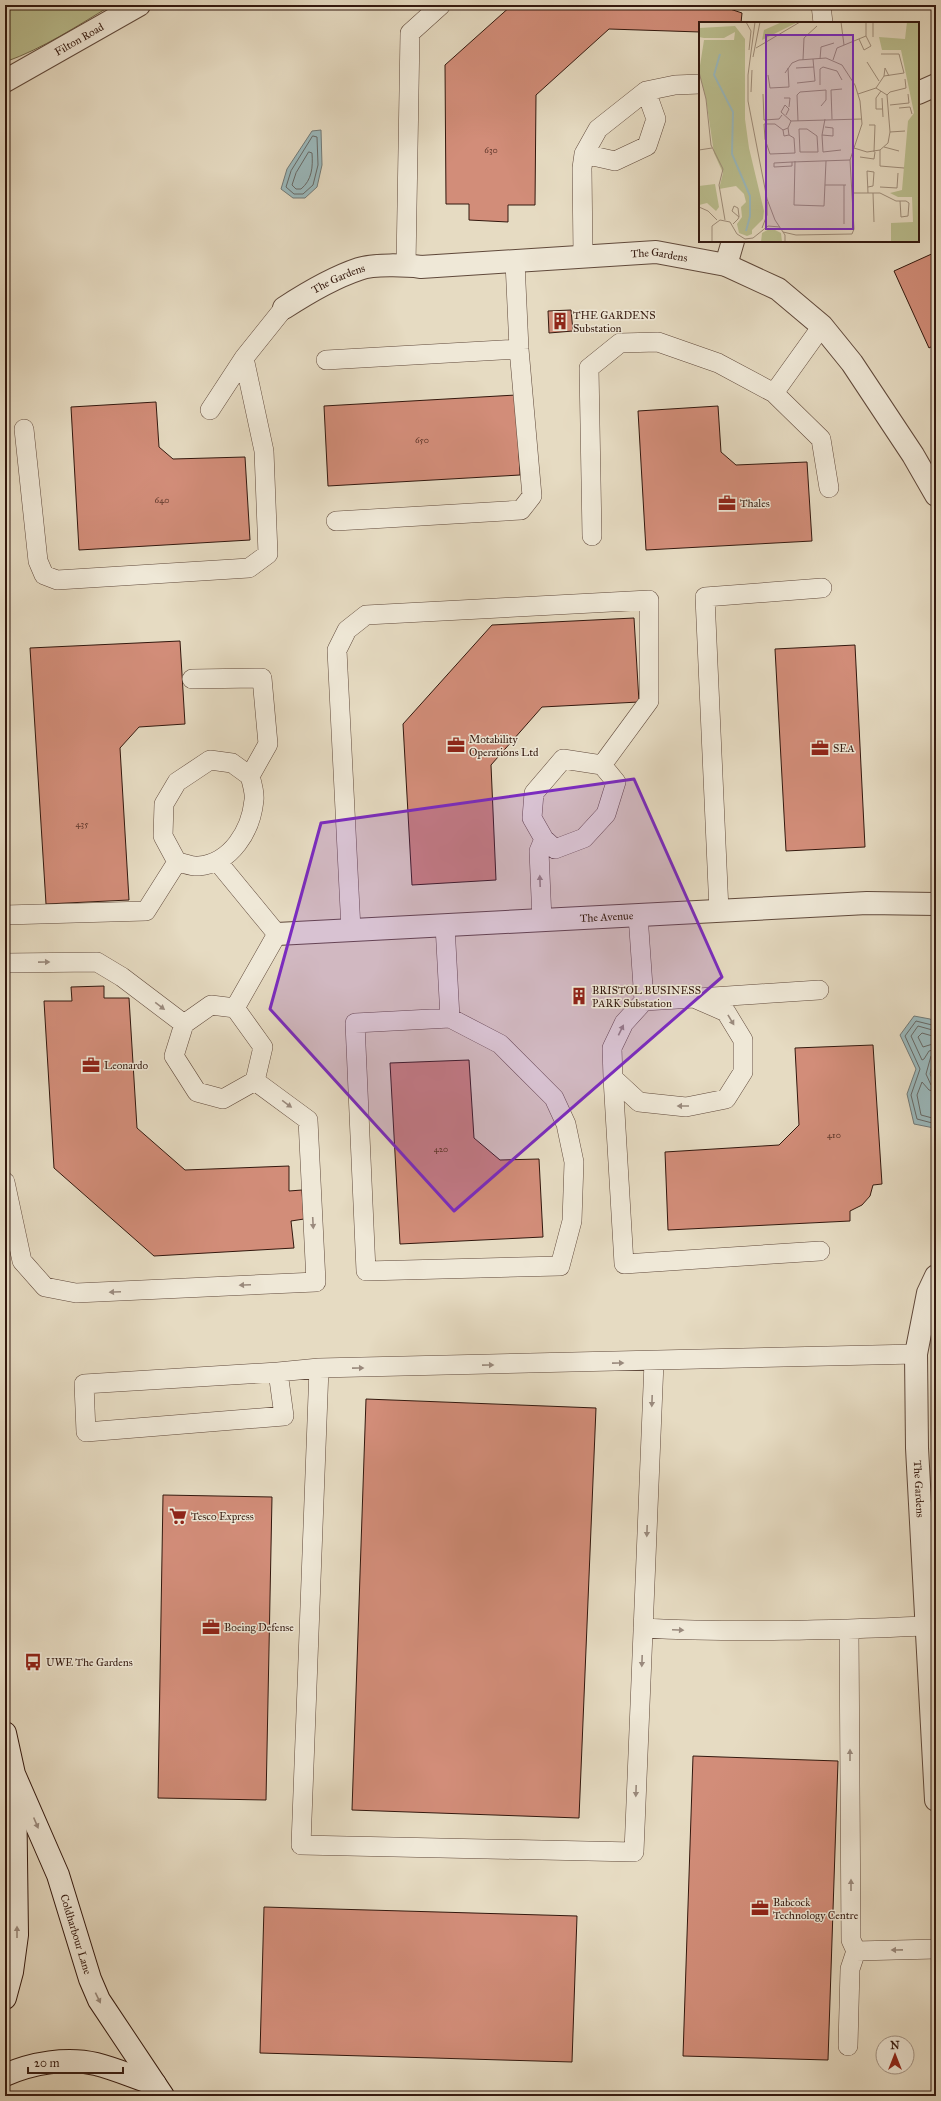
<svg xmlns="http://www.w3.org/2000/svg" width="941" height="2101" viewBox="0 0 941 2101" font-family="'IM FELL Great Primer',serif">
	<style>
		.green { fill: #babe8f; stroke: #766b4e }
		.water { fill: #9ab9bd; stroke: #717977 }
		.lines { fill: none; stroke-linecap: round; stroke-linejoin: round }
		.shore { stroke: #666866; stroke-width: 1 }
		.building { fill: #d28d79; stroke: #33180e }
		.lane-casing { stroke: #60493b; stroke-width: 20 }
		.street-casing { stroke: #60493b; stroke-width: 24 }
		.secondary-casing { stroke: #33180e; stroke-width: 24 }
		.lane { stroke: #efe8d7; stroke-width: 19 }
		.street { stroke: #efe8d7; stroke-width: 22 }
		.secondary { stroke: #efe8d7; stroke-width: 22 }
		.oneway { fill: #9a8a7d }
		.marked { fill: #7b2cbf; fill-opacity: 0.2; stroke: #7b2cbf; stroke-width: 3; stroke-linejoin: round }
		.labels { text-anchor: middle; stroke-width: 3; stroke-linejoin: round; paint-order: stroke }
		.number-label { font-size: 9px; fill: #5b3529 }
		.street-label { font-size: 11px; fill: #33180e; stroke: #efe8d7 }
		.poi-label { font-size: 11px; fill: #33180e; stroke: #efe8d7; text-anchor: start }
		.inset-river { fill: none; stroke: #9ab9bd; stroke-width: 2 }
		.inset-road { fill: none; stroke: #9e8d7a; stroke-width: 1 }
		.view { fill: #7b2cbf; fill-opacity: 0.15; stroke: #7b2cbf; stroke-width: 2 }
		.inset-edge { fill: none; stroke: #33180e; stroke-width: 2 }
	</style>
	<rect width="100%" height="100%" fill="#e6dbc2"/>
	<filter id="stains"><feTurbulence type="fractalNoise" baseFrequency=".005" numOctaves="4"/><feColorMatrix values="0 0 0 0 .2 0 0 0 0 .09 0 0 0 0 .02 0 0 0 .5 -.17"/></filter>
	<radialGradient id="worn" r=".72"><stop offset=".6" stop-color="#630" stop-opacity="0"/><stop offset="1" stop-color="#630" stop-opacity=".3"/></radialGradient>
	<path class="green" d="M 5,5 L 112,5 C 77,26 44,48 5,62 Z
		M 60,2092 L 81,2096 L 37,2096 Z"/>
	<path class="water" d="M 321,130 L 322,165 L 317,187 L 305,198 L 293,198 L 281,189 L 287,169 L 312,131 Z
		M 914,1016 L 930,1019 L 936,1023 L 936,1051 L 930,1074 L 936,1086 L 934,1128 L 914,1124 L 907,1094 L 916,1069 L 900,1035 Z"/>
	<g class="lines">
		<path class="shore" d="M 313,136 L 317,137 L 318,165 L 313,185 L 303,194 L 294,194 L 286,187 L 291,171 Z
			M 309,152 L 312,153 C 313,167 312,180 301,189 L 296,189 L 292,185 L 296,173 Z
			M 936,1026 L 916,1021 L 905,1036 L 920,1069 L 911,1095 L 917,1119 L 936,1124
			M 936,1031 L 918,1026 L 911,1036 L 922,1060 L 924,1059 L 929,1051 L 936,1049
			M 936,1037 L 922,1033 L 918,1037 L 923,1047 L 936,1043
			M 936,1054 L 931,1056 L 926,1074 L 931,1085 L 936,1087
			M 936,1092 L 929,1090 L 922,1082 L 917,1095 L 921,1115 L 936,1119"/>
	</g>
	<path class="building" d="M 512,5 L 730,5 L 730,9 L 742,13 L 741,23 L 700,23 L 700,32 L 609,29 L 536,95 L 535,205 L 508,205 L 508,222 L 469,220 L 469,204 L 446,204 L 445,65 Z
		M 936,252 L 936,344 L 929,348 L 894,271 Z
		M 571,310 L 573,331 L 549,333 L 548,311 Z
		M 516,395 L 520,475 L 328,486 L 324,406 Z
		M 156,402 L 159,447 L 173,459 L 245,457 L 250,540 L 79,550 L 71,407 Z
		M 718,406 L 721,452 L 736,465 L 807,462 L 812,541 L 646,550 L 638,411 Z
		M 634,618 L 639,702 L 542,707 L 491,765 L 496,880 L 412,885 L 403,724 L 492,625 Z
		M 180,641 L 185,724 L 139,727 L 120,748 L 129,900 L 46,904 L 30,648 Z
		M 855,645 L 865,847 L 786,851 L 775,649 Z
		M 104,986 L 104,998 L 129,998 L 137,1128 L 185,1170 L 289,1166 L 289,1191 L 302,1190 L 304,1219 L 291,1221 L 294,1248 L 154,1256 L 54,1168 L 44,1001 L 72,1001 L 71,987 Z
		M 574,989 L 585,989 L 585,1004 L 574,1004 Z
		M 873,1045 L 882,1184 L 873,1185 L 870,1196 L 862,1205 L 850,1211 L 850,1221 L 668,1230 L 665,1152 L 779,1145 L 799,1125 L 795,1048 Z
		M 469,1060 L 474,1138 L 500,1160 L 539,1159 L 543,1237 L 400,1244 L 390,1063 Z
		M 366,1399 L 596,1408 L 579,1818 L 352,1810 Z
		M 163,1495 L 272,1497 L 266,1800 L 158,1798 Z
		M 693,1756 L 838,1761 L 828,2060 L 683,2056 Z
		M 264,1907 L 577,1916 L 572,2062 L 260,2053 Z"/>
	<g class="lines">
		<g class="lane-casing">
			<path id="lane" d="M 821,5 L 823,23
				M 584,154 L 615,161 L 647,146 L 656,119 L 646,91
				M 583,255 L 582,168 L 584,154 L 598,129 L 646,91 L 675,85 L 700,84
				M 406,265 L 410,33 L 441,5
				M 326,360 L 519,349
				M 774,393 L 822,326
				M 210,410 L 244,358 L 284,308
				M 24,429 L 38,561 L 44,575 L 57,580 L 249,568 L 268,554 L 264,451 L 244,358
				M 336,521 L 521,510 L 532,496 L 519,349 L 515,262
				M 592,536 L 589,368 L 620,343 L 658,342 L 718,363 L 774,393 L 821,439 L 829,488
				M 192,679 L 262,678 L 268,744 L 250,776
				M 563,759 L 602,765 L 616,782 L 606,814 L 584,838 L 555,849 L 544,839 L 532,818 L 534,793 Z
				M 210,760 L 232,763 L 250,776 C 252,783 255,793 254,800 C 251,831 231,863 199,866 C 192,867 184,863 177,862 L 163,836 L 164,804 L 177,782 Z
				M 217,861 L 277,934 L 235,1008
				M 719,911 L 705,597 L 822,588
				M 5,915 L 146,911 L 177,862
				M 638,915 L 644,1001 L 624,1023 L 612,1048 L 613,1078 L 639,1102 L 686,1107 L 726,1099 L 743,1072 L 743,1040 L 726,1012 L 694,998 L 644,1001
				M 542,920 L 539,851 L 544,839
				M 445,925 L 450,1018
				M 351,930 L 337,650 L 347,630 L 366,615 L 649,600 L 649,701 L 602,765
				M 5,963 L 97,962 L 122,977 L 184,1024
				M 698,998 L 819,990
				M 211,1005 L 235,1008 L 263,1047 L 255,1081 L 223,1099 L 197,1092 L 174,1056 L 184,1024 Z
				M 450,1018 L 500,1044 L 554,1098 L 566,1124 L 574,1162 L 572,1221 L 560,1266 L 366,1271 L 355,1023 Z
				M 613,1078 L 624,1264 L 820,1251
				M 5,1182 L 22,1261 L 45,1287 L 76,1293 L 316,1282 L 308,1120 L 255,1081
				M 319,1368 L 301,1845 L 634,1852 L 654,1362
				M 278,1372 L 84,1384 L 86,1432 L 284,1416 L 278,1372 L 319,1368 L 916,1354
				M 643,1628 C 738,1633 832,1630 926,1626
				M 856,1951 L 936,1949
				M 848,2046 L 850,1969 L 856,1951 L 851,1940 L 849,1629"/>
		</g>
		<g class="street-casing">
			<g id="street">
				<path id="s1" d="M 5,81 L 139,5"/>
				<path d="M 918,93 L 936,85"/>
				<path d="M 726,265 L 733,241"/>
				<path id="s2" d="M 284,308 C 307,293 332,278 359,269 C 373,264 406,265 421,267 L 656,252 L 726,265 L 778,289 L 822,326 L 852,363 L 913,455 L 936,495"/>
				<path id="s3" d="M 277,934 L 867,903 L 936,904"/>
				<path id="s4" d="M 936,1276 L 928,1293 L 916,1354 L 917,1448 L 936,1800"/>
			</g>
		</g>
		<g class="secondary-casing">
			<g id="secondary">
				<path id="s5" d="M 5,1733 L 14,1774 L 58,1875 L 90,1979 L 99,2000 L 163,2096"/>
				<path d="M 5,1998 L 12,1972 L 17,1935 L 15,1784"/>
				<path d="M 5,2075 C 32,2063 67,2057 96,2064 C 116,2069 136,2078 155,2084"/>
			</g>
		</g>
		<use href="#lane" class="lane"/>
		<use href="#street" class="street"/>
		<use href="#secondary" class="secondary"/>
	</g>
	<defs><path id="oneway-solid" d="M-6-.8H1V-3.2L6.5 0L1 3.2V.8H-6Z"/></defs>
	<g class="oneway">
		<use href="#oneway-solid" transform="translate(540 881) rotate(-92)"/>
		<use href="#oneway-solid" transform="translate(44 962) rotate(-1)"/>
		<use href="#oneway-solid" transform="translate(160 1006) rotate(37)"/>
		<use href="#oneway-solid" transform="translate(731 1020) rotate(59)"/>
		<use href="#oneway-solid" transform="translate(621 1030) rotate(-64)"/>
		<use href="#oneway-solid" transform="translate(287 1104) rotate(36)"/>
		<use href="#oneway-solid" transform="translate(683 1106) rotate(180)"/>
		<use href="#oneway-solid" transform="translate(313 1223) rotate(87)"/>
		<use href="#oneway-solid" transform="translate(245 1285) rotate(177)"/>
		<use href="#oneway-solid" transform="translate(115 1292) rotate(177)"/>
		<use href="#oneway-solid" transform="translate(618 1363) rotate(-1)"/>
		<use href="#oneway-solid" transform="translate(488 1365) rotate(-1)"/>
		<use href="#oneway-solid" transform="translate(358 1368) rotate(-1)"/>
		<use href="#oneway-solid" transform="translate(652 1401) rotate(92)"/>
		<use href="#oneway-solid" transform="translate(647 1531) rotate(92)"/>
		<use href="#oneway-solid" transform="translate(678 1630) rotate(3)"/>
		<use href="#oneway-solid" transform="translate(642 1661) rotate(92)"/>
		<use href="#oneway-solid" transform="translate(850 1755) rotate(-90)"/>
		<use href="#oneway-solid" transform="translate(636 1791) rotate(92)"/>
		<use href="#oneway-solid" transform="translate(36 1823) rotate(67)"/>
		<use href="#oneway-solid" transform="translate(851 1885) rotate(-90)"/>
		<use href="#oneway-solid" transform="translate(17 1932) rotate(-90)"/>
		<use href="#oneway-solid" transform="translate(897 1950) rotate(179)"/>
		<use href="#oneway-solid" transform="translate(98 1998) rotate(64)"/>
	</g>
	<path class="marked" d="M 634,779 L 722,977 L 454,1211 L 270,1009 L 321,823 Z"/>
	<defs>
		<g id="building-bare" transform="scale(1.38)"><path d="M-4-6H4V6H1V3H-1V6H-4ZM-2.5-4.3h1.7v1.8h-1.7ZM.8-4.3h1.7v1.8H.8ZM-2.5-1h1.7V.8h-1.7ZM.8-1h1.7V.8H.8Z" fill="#8f2418" stroke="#efe8d7" stroke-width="2.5" paint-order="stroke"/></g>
		<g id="office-bare" transform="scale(1.38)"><path d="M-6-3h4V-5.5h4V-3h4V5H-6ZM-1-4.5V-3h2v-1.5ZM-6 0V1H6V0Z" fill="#8f2418" stroke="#efe8d7" stroke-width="2.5" paint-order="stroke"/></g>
		<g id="supermarket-bare" transform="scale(1.38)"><path d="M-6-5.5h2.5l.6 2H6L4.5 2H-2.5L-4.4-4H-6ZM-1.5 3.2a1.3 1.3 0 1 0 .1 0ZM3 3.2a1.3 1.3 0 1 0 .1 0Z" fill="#8f2418" stroke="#efe8d7" stroke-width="2.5" paint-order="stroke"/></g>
		<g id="bus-bare" transform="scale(1.38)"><path d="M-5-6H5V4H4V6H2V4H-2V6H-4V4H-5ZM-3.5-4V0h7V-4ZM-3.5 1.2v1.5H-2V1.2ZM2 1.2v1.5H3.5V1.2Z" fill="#8f2418" stroke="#efe8d7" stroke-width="2.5" paint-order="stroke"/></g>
	</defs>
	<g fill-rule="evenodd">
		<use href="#building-bare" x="560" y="321"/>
		<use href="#office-bare" x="727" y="503"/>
		<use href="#office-bare" x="456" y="745"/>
		<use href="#office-bare" x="820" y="748"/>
		<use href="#building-bare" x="579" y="996"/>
		<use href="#office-bare" x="91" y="1065"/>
		<use href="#supermarket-bare" x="178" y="1516"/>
		<use href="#office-bare" x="211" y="1627"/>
		<use href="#bus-bare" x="33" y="1662"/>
		<use href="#office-bare" x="760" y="1908"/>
	</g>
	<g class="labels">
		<g class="number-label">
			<text x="491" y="153">630</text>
			<text x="422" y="443">650</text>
			<text x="162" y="503">640</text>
			<text x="82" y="827">435</text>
			<text x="834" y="1138">410</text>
			<text x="441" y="1152">420</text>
		</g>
		<g class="street-label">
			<text dy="4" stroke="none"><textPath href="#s1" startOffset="85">Filton Road</textPath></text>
			<text dy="4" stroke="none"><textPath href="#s2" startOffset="386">The Gardens</textPath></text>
			<text dy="4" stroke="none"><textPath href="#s2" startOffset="62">The Gardens</textPath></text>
			<text dy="4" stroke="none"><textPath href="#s3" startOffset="330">The Avenue</textPath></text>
			<text dy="4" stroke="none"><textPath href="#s4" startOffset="216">The Gardens</textPath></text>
			<text dy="4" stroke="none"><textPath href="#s5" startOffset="214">Coldharbour Lane</textPath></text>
		</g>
		<g class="poi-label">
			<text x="573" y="319">THE GARDENS<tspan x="573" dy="13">Substation</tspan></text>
			<text x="740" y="507">Thales</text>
			<text x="469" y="743">Motability<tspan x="469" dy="13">Operations Ltd</tspan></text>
			<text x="833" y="752">SEA</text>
			<text x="592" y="994">BRISTOL BUSINESS<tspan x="592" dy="13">PARK Substation</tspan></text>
			<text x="104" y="1069">Leonardo</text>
			<text x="191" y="1520">Tesco Express</text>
			<text x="224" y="1631">Boeing Defense</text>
			<text x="46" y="1666">UWE The Gardens</text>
			<text x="773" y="1906">Babcock<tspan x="773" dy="13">Technology Centre</tspan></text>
		</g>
	</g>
	<g transform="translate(699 22)">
		<rect width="220" height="220" fill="#e6dbc2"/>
		<path d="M 83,0 L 99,0 L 63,18 L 65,8 ZM 208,0 L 220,0 L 220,220 L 192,220 L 192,201 L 214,200 L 213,175 L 199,175 L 191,171 L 203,168 L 209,99 L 215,91 L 202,28 L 183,28 L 180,15 L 206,17 ZM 36,4 L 46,17 L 46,97 L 50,126 L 65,189 L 64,197 L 53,208 L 53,212 L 48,214 L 40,211 L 38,202 L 43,195 L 42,185 L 47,180 L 45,172 L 37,164 L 20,167 L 24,151 L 15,131 L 7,77 L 0,50 L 5,18 L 35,18 L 36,10 L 25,16 L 5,16 L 0,15 L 0,6 ZM 16,162 L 20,185 L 17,189 L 8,181 L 0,183 L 0,164 ZM 72,206 L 82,211 L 83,220 L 62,220 L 63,211 Z" fill="#babe8f"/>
		<path class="inset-river" d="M 21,32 L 15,53 L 34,90 L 33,132 L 51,174 L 51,194 L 47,209"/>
		<path class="inset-road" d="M 47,0 L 52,9 L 50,28M 56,0 L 49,53 L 49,79 L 68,177 L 76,198 L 86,213 L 86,220M 142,0 L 145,23M 174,0 L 174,15M 160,17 L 165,28 L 172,24 L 167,14 L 167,0M 57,26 L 101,0M 54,35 L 61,0M 121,37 L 122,25 L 135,21M 104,38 L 105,16 L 118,4M 134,38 L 138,26 L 167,14M 168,40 L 180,59M 97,46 L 115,45M 0,50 L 7,77 L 12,123 L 24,147 L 20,163 L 26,198M 86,51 L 93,41 L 100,38 L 127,36 L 143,43 L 156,63 L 161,79 L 163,102 L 151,138 L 155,207 L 153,212M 69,53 L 71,66 L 90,65 L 89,46M 185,54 L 186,46 L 190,54M 98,61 L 116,59 L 114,37M 121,63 L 121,47 L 124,45 L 138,49 L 143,58M 177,66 L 185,54 L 205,51 L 200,32 L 182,32M 182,69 L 177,76 L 177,87 L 183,87M 52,70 L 53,48M 64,72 L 65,98 L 80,97 L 83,93M 188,73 L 191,70 L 207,66 L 206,57M 85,76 L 91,76 L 90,85M 183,76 L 184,95M 191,83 L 210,81 L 209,72M 200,86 L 211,85 L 213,92M 87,93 L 90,87 L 86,83 L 82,90 L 92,99M 126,97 L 123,113 L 134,114 L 134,106 L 126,105M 133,97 L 132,68 L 143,67M 92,99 L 163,97M 99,99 L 98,73 L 101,70 L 127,68 L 127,78 L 122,84M 170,103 L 176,103 L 175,130M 89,106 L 90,113 L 85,114 L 84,108 L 89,106 L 92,99M 100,107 L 108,107 L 118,114 L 119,130 L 101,130 ZM 84,108 L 76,102 L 65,102 L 66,117 L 71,132 L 96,131 L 95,116 L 90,113M 191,110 L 206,109M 123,113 L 124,130 L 142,128M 185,125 L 200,129M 155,126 L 168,130 L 181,128 L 189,121 L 191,110 L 188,73 L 177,66 L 159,72M 0,128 L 13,126M 181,128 L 181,144 L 205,146M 161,135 L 175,137 L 176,130M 96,139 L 95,183 L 125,184 L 127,139M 93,140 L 75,141 L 75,145 L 93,144 L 93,140 L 151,138M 126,163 L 147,163M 169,165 L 174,164 L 175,150 L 168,149 L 169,171M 181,165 L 198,166 L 199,151M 153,171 L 181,171 L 197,179 L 207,179 L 210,181 L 209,194 L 202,195 L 201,179M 174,171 L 175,200M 0,185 L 9,189 L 18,198M 34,202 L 39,197 L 40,195 L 40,194 L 39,186 L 35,184 L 33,189 L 40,195M 145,202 L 145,163M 63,206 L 68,193 L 68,180M 84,210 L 97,213 L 153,212M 13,220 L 13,204 L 21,198 L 31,200 L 38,212 L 46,217 L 54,216 L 69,204 L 81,205"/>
		<path class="view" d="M 67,13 L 154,13 L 154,207 L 67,207 Z"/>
		<rect width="220" height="220" class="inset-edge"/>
	</g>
	<rect width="941" height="2101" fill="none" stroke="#e6dbc2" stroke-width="20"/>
	<rect x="6" y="6" width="929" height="2089" fill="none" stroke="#33180e" stroke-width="2"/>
	<rect x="10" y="10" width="921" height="2081" fill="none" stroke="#33180e"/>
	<g transform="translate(895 2055)"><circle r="19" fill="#efe8d7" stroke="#a49587"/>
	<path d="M0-3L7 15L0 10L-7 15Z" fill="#8f2418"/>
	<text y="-6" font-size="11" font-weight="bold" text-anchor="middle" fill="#33180e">N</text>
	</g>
	<path d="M28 2067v6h95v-6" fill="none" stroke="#33180e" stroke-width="2"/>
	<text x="34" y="2067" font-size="12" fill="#33180e" stroke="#efe8d7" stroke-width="3" paint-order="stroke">20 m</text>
	<rect width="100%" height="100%" filter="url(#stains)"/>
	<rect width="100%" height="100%" fill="url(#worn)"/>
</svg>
